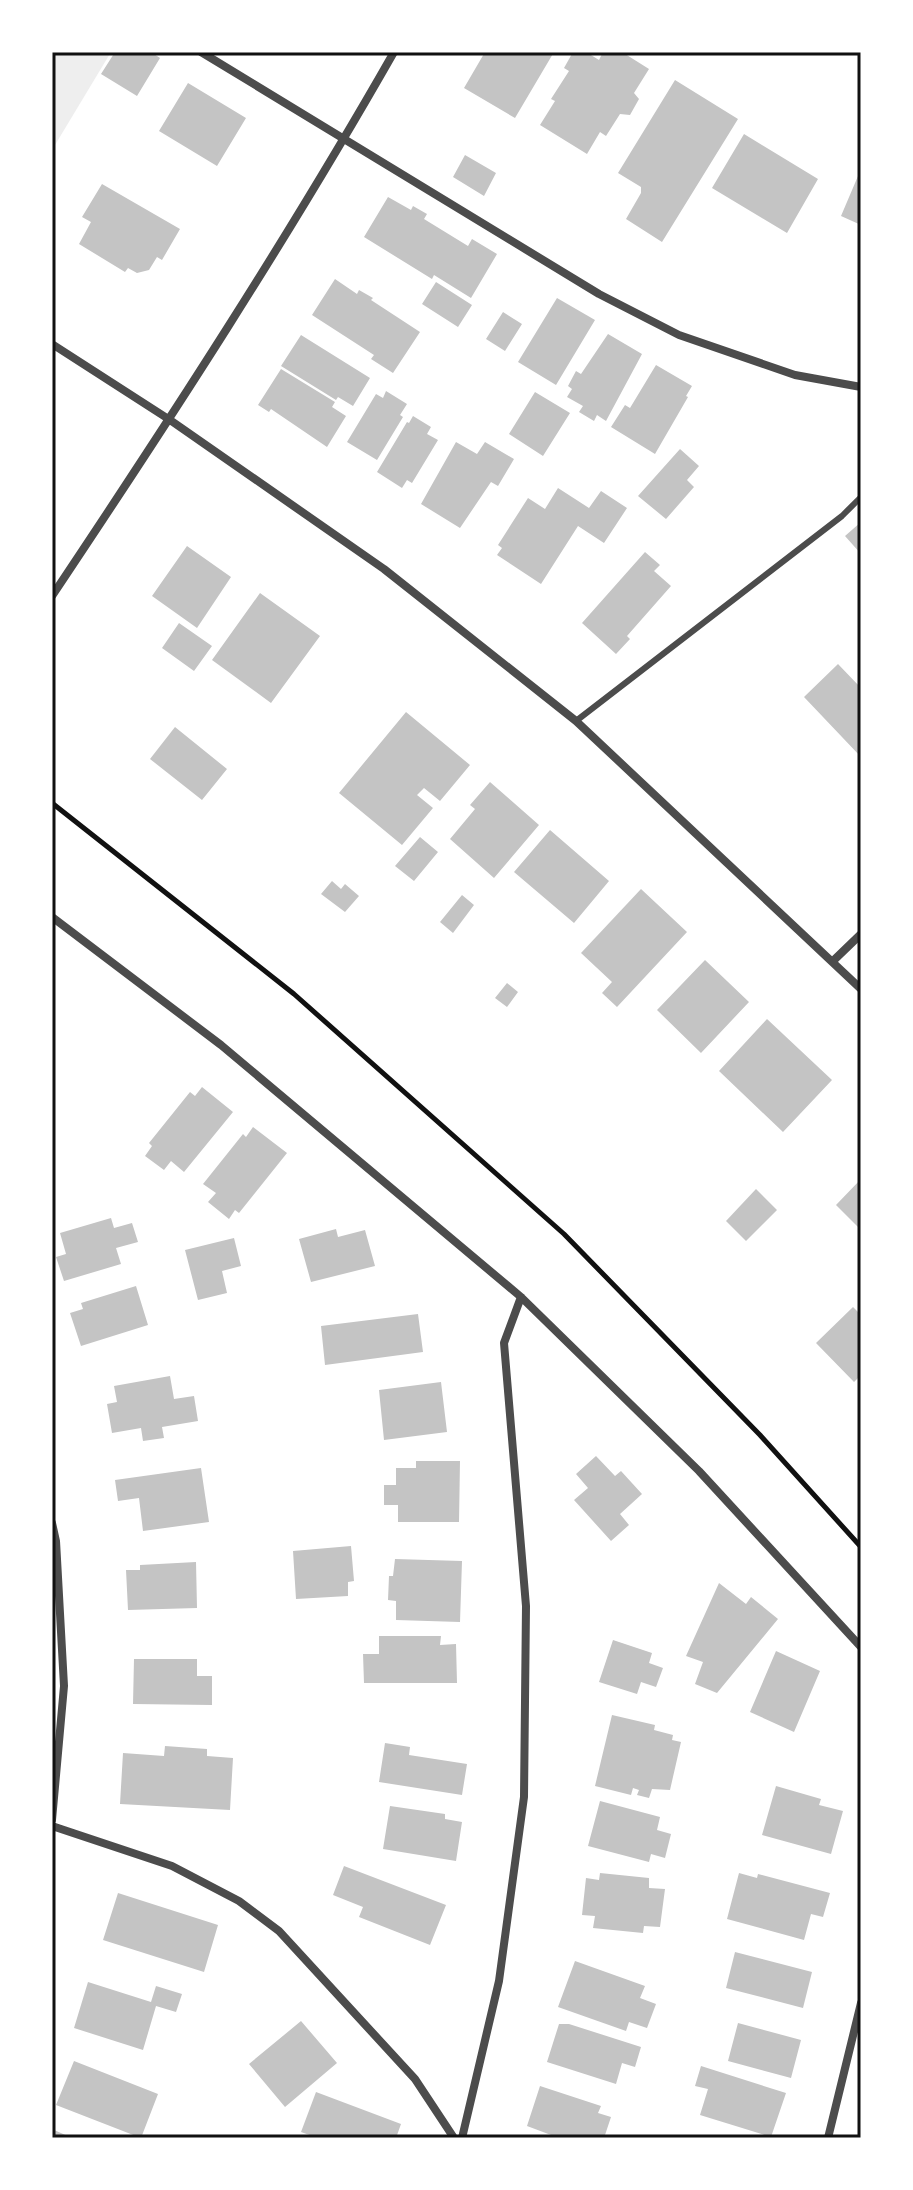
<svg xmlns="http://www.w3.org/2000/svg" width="913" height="2190" viewBox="0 0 913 2190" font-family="'Exo 2',sans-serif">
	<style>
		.green { fill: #eee }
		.building { fill: #c4c4c4 }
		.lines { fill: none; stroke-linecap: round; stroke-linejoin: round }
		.path { stroke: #111; stroke-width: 5 }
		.service { stroke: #4c4c4c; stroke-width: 6 }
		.minor { stroke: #4c4c4c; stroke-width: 8 }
		.neatline { fill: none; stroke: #111; stroke-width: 3 }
	</style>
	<rect width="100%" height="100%" fill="#fff"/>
	<path class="green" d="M 52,52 L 111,52 L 52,150 Z"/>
	<path class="building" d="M 115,52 L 151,52 L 160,58 L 137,96 L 101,74 Z
		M 485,52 L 554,52 L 515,118 L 464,88 Z
		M 573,52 L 586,52 L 599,60 L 603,52 L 622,52 L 649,69 L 634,93 L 639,99 L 630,115 L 620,114 L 606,136 L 600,132 L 587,154 L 540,125 L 555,101 L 551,99 L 569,71 L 564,68 Z
		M 675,80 L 738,119 L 662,242 L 626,219 L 641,193 L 641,187 L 618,173 Z
		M 188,83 L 246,118 L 217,166 L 159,131 Z
		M 744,134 L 818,179 L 787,233 L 712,188 Z
		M 465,155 L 496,173 L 484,196 L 453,177 Z
		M 861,169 L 861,225 L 841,216 Z
		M 102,184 L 180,229 L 162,260 L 157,257 L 149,270 L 137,273 L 128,268 L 125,272 L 79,244 L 91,222 L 82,217 Z
		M 388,197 L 411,210 L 413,206 L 427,214 L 424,219 L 468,246 L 472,239 L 497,254 L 471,298 L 434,275 L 432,279 L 364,237 Z
		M 335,279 L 357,294 L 359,290 L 373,298 L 371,300 L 420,332 L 393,373 L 371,359 L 374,355 L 312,315 Z
		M 436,282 L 472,305 L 458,327 L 422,304 Z
		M 557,298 L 595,320 L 556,385 L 518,362 Z
		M 503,312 L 522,324 L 505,351 L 486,339 Z
		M 608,334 L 642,354 L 606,421 L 597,415 L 594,421 L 579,412 L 583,406 L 567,397 L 572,389 L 568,386 L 576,371 L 581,374 Z
		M 301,335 L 370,378 L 353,406 L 338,397 L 336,400 L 281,366 Z
		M 656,365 L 692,386 L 686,396 L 688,397 L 655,454 L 611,427 L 625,405 L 630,408 Z
		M 281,369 L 335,402 L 332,407 L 346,416 L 327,447 L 271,409 L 269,412 L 258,405 Z
		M 386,391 L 407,404 L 400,415 L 403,417 L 377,460 L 347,442 L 376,394 L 383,398 Z
		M 535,392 L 570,413 L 543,456 L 509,434 Z
		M 413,416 L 431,427 L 427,434 L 438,440 L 412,483 L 407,480 L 402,488 L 377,472 L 407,422 L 409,423 Z
		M 456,442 L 477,454 L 485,442 L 514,459 L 498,486 L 491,482 L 460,528 L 421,504 Z
		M 680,449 L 699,466 L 687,480 L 694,487 L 666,519 L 638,496 Z
		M 558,488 L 589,508 L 601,491 L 627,508 L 604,543 L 578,526 L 541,584 L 497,555 L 502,548 L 498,545 L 528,498 L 545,509 Z
		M 861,522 L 861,554 L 845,536 Z
		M 187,546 L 231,577 L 197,628 L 152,596 Z
		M 645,552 L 660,565 L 654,571 L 671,586 L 627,636 L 630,639 L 616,654 L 582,623 Z
		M 260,593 L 320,636 L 271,703 L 212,660 Z
		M 179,623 L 212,646 L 194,671 L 162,648 Z
		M 838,664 L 861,688 L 861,757 L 804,697 Z
		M 406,712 L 470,765 L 440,801 L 424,788 L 417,795 L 433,808 L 402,845 L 339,793 Z
		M 175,727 L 227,769 L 202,800 L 150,759 Z
		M 490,782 L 539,825 L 494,878 L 450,839 L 475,809 L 470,805 Z
		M 550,830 L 609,881 L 574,923 L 514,872 Z
		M 420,837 L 438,852 L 414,881 L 395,866 Z
		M 332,881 L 341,889 L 345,884 L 359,896 L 345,912 L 321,894 Z
		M 641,889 L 687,932 L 617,1007 L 602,993 L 612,982 L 581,953 Z
		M 462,895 L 474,905 L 453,933 L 440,922 Z
		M 705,960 L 749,1002 L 701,1053 L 657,1010 Z
		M 507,983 L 518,992 L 507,1007 L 495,998 Z
		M 767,1019 L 832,1080 L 783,1132 L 719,1071 Z
		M 202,1087 L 233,1112 L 184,1172 L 171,1161 L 164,1170 L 145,1156 L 152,1146 L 149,1143 L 190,1092 L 195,1096 Z
		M 253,1127 L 287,1153 L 239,1213 L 235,1210 L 229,1219 L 208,1202 L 216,1193 L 203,1184 L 243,1134 L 246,1137 Z
		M 861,1179 L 861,1230 L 836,1205 Z
		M 756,1189 L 777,1210 L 746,1241 L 726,1221 Z
		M 111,1218 L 114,1228 L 132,1223 L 138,1242 L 116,1248 L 121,1264 L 64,1281 L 56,1257 L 66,1254 L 60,1233 Z
		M 336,1229 L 338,1237 L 365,1230 L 375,1266 L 311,1282 L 299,1239 Z
		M 234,1238 L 241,1266 L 222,1271 L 227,1293 L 198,1300 L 185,1250 Z
		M 136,1286 L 148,1325 L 81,1346 L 70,1313 L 83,1309 L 81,1303 Z
		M 853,1307 L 861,1315 L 861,1375 L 854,1382 L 816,1343 Z
		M 418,1314 L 423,1352 L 325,1365 L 321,1326 Z
		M 170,1376 L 174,1399 L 194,1396 L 198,1421 L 162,1427 L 164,1438 L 143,1441 L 141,1428 L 112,1433 L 107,1404 L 117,1402 L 114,1386 Z
		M 441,1382 L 447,1432 L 384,1440 L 379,1390 Z
		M 596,1456 L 615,1476 L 621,1471 L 642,1494 L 620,1514 L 629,1525 L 611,1541 L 574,1500 L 588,1488 L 576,1474 Z
		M 416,1461 L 460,1461 L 459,1522 L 398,1522 L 398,1505 L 384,1505 L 384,1485 L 396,1485 L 396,1468 L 416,1468 Z
		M 201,1468 L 209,1522 L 143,1531 L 139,1498 L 118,1501 L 115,1480 Z
		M 351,1546 L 354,1581 L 348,1582 L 348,1596 L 296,1599 L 293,1551 Z
		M 395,1559 L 462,1561 L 460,1622 L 396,1620 L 396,1601 L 388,1600 L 389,1576 L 393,1576 Z
		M 196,1562 L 197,1608 L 128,1610 L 126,1570 L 140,1570 L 140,1565 Z
		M 719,1583 L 746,1604 L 751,1597 L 778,1619 L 717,1693 L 695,1684 L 703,1662 L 686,1656 Z
		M 379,1636 L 441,1636 L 440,1645 L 456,1644 L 457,1683 L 364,1683 L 363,1654 L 379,1654 Z
		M 613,1640 L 652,1653 L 649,1663 L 663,1668 L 656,1687 L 641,1682 L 637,1694 L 599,1682 Z
		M 776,1651 L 820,1671 L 794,1732 L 750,1712 Z
		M 134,1659 L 197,1659 L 197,1676 L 212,1676 L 212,1705 L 133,1704 Z
		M 612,1715 L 655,1725 L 654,1730 L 673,1735 L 672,1740 L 681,1742 L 670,1790 L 652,1789 L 649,1798 L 637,1795 L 639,1790 L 633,1788 L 631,1795 L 595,1786 Z
		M 385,1743 L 410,1747 L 409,1755 L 467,1764 L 462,1795 L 379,1782 Z
		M 165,1746 L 207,1749 L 207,1756 L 233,1758 L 230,1810 L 120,1804 L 123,1753 L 164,1756 Z
		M 776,1786 L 821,1799 L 819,1805 L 843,1811 L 831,1854 L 762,1835 Z
		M 600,1801 L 660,1817 L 657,1830 L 671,1834 L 665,1858 L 651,1854 L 649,1862 L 588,1846 Z
		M 390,1806 L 445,1814 L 445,1819 L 462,1822 L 456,1861 L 383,1849 Z
		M 344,1866 L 446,1905 L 430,1945 L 359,1917 L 363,1907 L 333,1895 Z
		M 600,1873 L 649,1878 L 649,1888 L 665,1889 L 660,1927 L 644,1926 L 643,1933 L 593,1928 L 595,1916 L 582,1915 L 586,1878 L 599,1880 Z
		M 739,1873 L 757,1878 L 758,1874 L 830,1893 L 823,1917 L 811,1914 L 804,1940 L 727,1919 Z
		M 118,1893 L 218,1925 L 204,1972 L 103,1940 Z
		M 735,1952 L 812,1972 L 803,2008 L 726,1988 Z
		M 575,1961 L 645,1986 L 640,1998 L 656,2004 L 647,2028 L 629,2022 L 626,2031 L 558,2007 Z
		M 88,1982 L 151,2002 L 156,1986 L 182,1994 L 176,2012 L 156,2006 L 143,2050 L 74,2028 Z
		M 301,2021 L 337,2063 L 285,2107 L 249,2064 Z
		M 738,2023 L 801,2040 L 791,2078 L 728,2061 Z
		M 559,2024 L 569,2024 L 641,2047 L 635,2067 L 622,2063 L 616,2084 L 547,2062 Z
		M 74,2061 L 158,2094 L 141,2138 L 56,2105 Z
		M 701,2066 L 786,2093 L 771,2137 L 700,2115 L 708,2089 L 695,2086 Z
		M 540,2086 L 601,2106 L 598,2113 L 611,2117 L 604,2138 L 559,2138 L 527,2126 Z
		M 316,2092 L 401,2124 L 396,2138 L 318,2138 L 301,2132 Z
		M 52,2129 L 72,2138 L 52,2138 Z"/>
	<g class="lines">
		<path class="path" d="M 52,803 L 294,994 L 564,1234 L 760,1435 L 861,1547"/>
		<path class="service" d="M 576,721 L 842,516 L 861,497"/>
		<path class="minor" d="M 201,52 L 599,294 L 679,335 L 795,375 L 861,387
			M 52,344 L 170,420 L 384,569 L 576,721 L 861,989
			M 52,596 C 171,418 288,238 394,52
			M 52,917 L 221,1045 L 521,1297 L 699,1471 L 861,1647
			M 833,961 L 861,934
			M 52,1523 L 56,1541 L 64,1686 L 52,1820
			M 52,1826 L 172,1866 L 239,1901 L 279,1931 L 415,2079 L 454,2138
			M 462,2138 L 499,1981 L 524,1797 L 526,1606 L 504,1343 L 521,1297
			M 828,2138 L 861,2003"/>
	</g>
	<rect width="913" height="2190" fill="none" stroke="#ffffff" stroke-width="108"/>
	<rect x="54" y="54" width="805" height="2082" class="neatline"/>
</svg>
